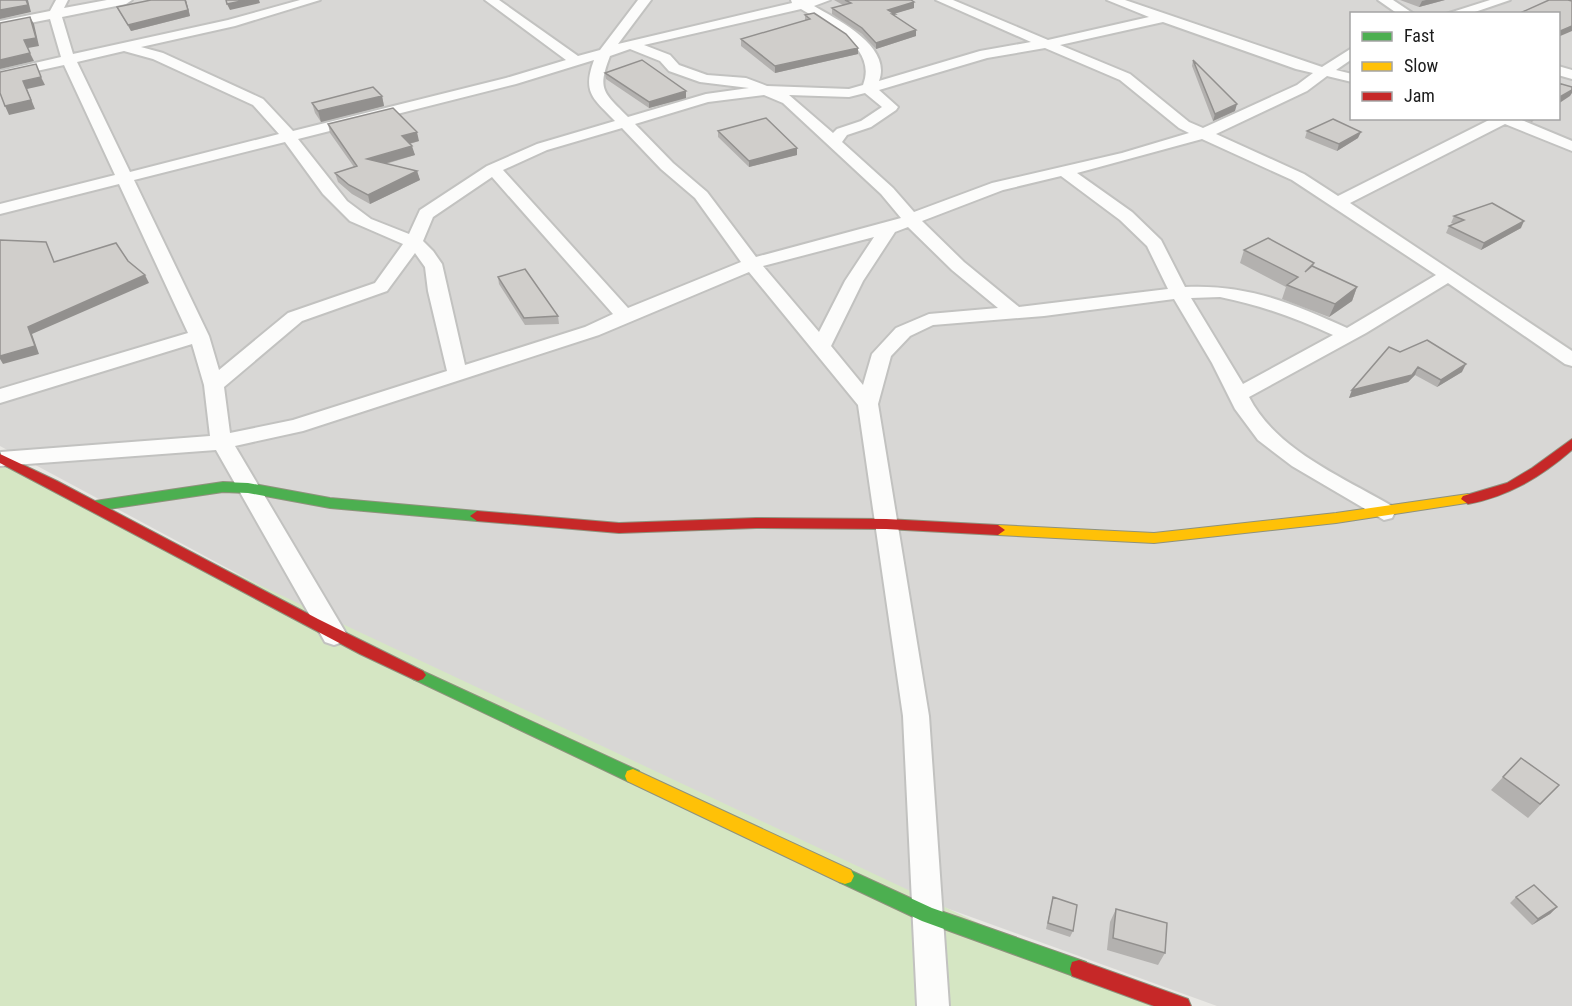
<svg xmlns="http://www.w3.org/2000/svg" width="1572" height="1006" viewBox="0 0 1572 1006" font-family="'Roboto Condensed',sans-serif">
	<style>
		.residential { fill: #d8d7d5; fill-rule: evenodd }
		.grass { fill: #d5e6c3 }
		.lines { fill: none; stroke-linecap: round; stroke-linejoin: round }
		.street-casing { stroke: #c2c2c0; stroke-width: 4 }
		.fast-casing { stroke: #8f927d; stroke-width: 2 }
		.slow-casing { stroke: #8f927d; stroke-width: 2 }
		.jam-casing { stroke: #8f927d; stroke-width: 2 }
		.street { fill: #fcfcfb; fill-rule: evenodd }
		.fast { fill: #4caf50; fill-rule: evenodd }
		.slow { fill: #ffc107; fill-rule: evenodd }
		.jam { fill: #c62828; fill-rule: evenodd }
		.wall { fill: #b3b1af }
		.shaded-wall { fill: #92908e }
		.building { fill: #d0cecb; stroke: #92908e; stroke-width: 1.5 }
	</style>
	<rect width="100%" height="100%" fill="#e9e8e4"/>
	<path class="residential" d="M 0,0 L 1572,0 L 1572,1006 L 1217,1006 L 913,896 L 341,629 L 0,446 ZM 1352,14 L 1558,14 L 1558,118 L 1352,118 Z"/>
	<path class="grass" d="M 0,463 L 1155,1006 L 0,1006 Z"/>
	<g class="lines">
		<g class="street-casing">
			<path id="street" d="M 56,0 L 68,0 L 64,8 L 107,0 L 132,0 L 126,4 L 62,17 L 73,54 L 228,20 L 300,0 L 320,0 L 235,26 L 141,47 L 163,53 L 263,99 L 293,131 L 506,78 L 566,60 L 485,0 L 499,0 L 578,56 L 600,50 L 638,0 L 651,0 L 618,44 L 792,3 L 791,0 L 830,0 L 814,6 C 838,20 892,46 879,81 L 980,51 L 1031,42 L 936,0 L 953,0 L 1048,40 L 1149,17 L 1107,0 L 1125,0 L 1322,67 L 1352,48 L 1352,59 L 1336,70 L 1352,74 L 1352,82 L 1327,76 L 1307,91 L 1216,134 L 1304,174 L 1338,196 L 1493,118 L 1517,118 L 1572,141 L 1572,151 L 1505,124 L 1350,203 L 1572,351 L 1572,366 L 1565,364 L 1448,283 L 1366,333 L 1249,397 C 1276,450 1343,477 1392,506 L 1395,512 L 1392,518 L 1384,520 L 1292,466 L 1258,440 L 1235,409 L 1212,363 L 1174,299 L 1044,316 L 933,325 L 910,336 L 891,356 L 878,404 L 929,716 L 949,1006 L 917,1006 L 903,716 L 858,405 L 749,272 L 599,335 L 303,431 L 235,446 L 347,635 L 343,642 L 334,645 L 325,642 L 216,450 L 0,466 L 1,452 L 210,436 L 204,385 L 192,344 L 0,403 L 0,389 L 188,333 L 119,184 L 0,214 L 0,204 L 115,175 L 64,65 L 0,79 L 0,71 L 61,57 L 50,19 L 0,29 L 0,21 L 50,11 ZM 801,9 C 828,25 878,47 863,85 L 849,89 L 767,86 L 746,78 L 707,75 L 679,65 L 670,55 L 644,45 ZM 1163,22 L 1296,69 L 1313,73 L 1297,85 L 1203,128 L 1189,122 L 1130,74 L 1060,45 ZM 1045,48 L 1120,80 L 1179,128 L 1189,133 L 1122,153 L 992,183 L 914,212 L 893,188 L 842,142 L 847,135 L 871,127 L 896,110 L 898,107 L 879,90 L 987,58 ZM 630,49 L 660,61 L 669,71 L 700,82 L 749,88 L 706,94 L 628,117 C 603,92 597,90 610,56 ZM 124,51 L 153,59 L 253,105 L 279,134 L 130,172 L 77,62 ZM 594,60 C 582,93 593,98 615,121 L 537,144 L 487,166 L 420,210 L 409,234 L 371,219 L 347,201 L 298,139 L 516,84 ZM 865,93 L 882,107 L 861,121 L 837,129 L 833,133 L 789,95 L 849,97 ZM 764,95 L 783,103 L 881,194 L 901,218 L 756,257 L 707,192 L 673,163 L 635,124 L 708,102 ZM 622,128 L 661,169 L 695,198 L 741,262 L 628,308 L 503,170 L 547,150 ZM 1202,139 L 1292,180 L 1436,275 L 1347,328 C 1292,303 1247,284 1185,287 L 1161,240 L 1132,212 L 1077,173 ZM 285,142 L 323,194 L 350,221 L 403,244 L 375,283 L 288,313 L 219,370 L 209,336 L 134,180 ZM 1061,176 L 1120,220 L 1147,246 L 1168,289 L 1019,307 L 964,262 L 922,221 L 1003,190 ZM 492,177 L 613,314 L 585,327 L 465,365 L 442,264 L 433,251 L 423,241 L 433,217 ZM 908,227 L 952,270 L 998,308 L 929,314 L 896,328 L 872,354 L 863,385 L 831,346 L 863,281 L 895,232 ZM 874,237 L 845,281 L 819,332 L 763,266 ZM 415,253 L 425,267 L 428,291 L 447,371 L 293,420 L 230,433 L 224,387 L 302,321 L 387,291 ZM 1220,297 C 1260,305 1296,318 1333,335 L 1243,384 L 1191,298 Z
				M 1378,0 L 1393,0 L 1414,14 L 1398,14 Z
				M 1490,0 L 1510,0 L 1469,14 L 1446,14 Z
				M 1558,66 L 1572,70 L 1572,79 L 1558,75 Z"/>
		</g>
		<g class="fast-casing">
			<path id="fast" d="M 223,482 L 248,483 L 330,498 L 477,511 L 484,516 L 477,521 L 330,508 L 248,493 L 223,492 L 95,511 L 88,506 L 95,501 Z
				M 418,669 L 639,771 L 641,776 L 639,781 L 633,783 L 627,781 L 413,679 L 410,675 L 413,671 Z
				M 845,868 L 932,908 L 1086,962 L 1088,969 L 1086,976 L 1079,978 L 922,921 L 839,882 L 836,876 L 839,870 Z"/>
		</g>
		<g class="slow-casing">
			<path id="slow" d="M 1468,494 L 1475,499 L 1473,502 L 1336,523 L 1154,543 L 998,535 L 991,530 L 998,525 L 1154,533 L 1336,513 Z
				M 633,769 L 851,870 L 854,876 L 851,882 L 845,884 L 839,882 L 627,781 L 625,776 L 627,771 Z"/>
		</g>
		<g class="jam-casing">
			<path id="jam" d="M 1572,439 L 1572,450 C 1541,477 1509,496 1468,504 L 1461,499 L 1463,496 L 1507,483 L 1532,468 Z
				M 0,454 L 57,481 L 318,619 L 423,671 L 426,675 L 423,679 L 418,681 L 413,679 L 360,654 L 0,463 Z
				M 477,511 L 619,523 L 756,518 L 886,519 L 998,525 L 1005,530 L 998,535 L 886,529 L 756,528 L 619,533 L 477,521 L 470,516 Z
				M 1079,960 L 1188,999 L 1191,1006 L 1154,1006 L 1072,976 L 1070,969 L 1072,962 Z"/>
		</g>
		<use href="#street" class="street"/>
		<use href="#fast" class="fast"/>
		<use href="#slow" class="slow"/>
		<use href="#jam" class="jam"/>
	</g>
	<path class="wall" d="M 151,0 L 186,0 L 190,16 L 131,31 L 120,13 L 117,7 Z
		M 834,0 L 911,0 L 914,8 L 895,13 L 895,16 L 916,30 L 916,36 L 876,49 L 862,34 L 832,14 L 832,8 L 843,5 Z
		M 1400,0 L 1445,0 L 1419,7 Z
		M 805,15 L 858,54 L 775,73 L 741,46 L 741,39 L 805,21 Z
		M 1193,60 L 1235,111 L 1213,121 L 1192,66 Z
		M 605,73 L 686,98 L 649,108 L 606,79 Z
		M 382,96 L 384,106 L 321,122 L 315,113 L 312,103 Z
		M 1521,118 L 1536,118 L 1532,122 Z
		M 328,124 L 419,141 L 410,144 L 415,155 L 386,164 L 417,171 L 420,180 L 370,204 L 352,194 L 338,182 L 335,173 L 354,167 L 330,133 Z
		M 718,131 L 797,148 L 797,155 L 749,167 L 718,137 Z
		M 1307,131 L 1358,138 L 1337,151 L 1305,138 Z
		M 1454,216 L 1521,228 L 1481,250 L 1446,233 L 1449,226 L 1454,224 L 1451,223 Z
		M 1244,250 L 1314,263 L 1313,267 L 1357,287 L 1352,301 L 1329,317 L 1282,299 L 1286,287 L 1240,263 Z
		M 498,277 L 558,316 L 559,324 L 525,325 L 499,284 Z
		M 1400,352 L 1462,372 L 1437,387 L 1415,375 L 1408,382 L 1349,398 L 1352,390 Z
		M 1503,777 L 1559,785 L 1528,818 L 1491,790 Z
		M 1053,897 L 1073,931 L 1070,937 L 1046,929 Z
		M 1516,897 L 1557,907 L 1550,914 L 1532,925 L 1510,903 Z
		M 1116,909 L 1165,953 L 1158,965 L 1107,950 L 1110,922 Z"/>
	<path class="shaded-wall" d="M 26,0 L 28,0 L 31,12 L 0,19 L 0,10 Z
		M 186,0 L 190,16 L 131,31 L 128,25 Z
		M 246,0 L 259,0 L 260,3 L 230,10 L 227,4 Z
		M 1426,0 L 1445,0 L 1419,7 L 1422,1 Z
		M 914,2 L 914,8 L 887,16 L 888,10 Z
		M 30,17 L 34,24 L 39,46 L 28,48 L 24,40 Z
		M 1572,26 L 1572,31 L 1558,37 L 1558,32 Z
		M 916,30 L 916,36 L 876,49 L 876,43 Z
		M 858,48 L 858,54 L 775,73 L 775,66 Z
		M 30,53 L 34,61 L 0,69 L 0,60 Z
		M 41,77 L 45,85 L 27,89 L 35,109 L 9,115 L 5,106 L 23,81 Z
		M 1572,90 L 1572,93 L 1570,96 L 1558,104 L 1558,98 Z
		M 686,91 L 686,98 L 649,108 L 649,102 Z
		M 382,96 L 384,106 L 321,122 L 318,111 Z
		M 1237,104 L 1235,111 L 1213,121 L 1215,114 Z
		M 417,132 L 419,141 L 404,145 L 402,136 Z
		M 1361,132 L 1358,138 L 1337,151 L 1339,144 Z
		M 412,146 L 415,155 L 369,168 L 367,159 Z
		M 797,148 L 797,155 L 749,167 L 749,161 Z
		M 417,171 L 420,180 L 370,204 L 368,195 Z
		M 1524,221 L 1521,228 L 1481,250 L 1484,243 Z
		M 145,275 L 149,283 L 32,334 L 39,354 L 3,364 L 0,359 L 0,356 L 28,327 Z
		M 1357,287 L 1352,301 L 1329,317 L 1335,304 Z
		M 1466,364 L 1462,372 L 1437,387 L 1441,380 Z
		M 1418,367 L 1415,375 L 1408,382 L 1349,398 L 1352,390 Z
		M 1557,907 L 1550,914 L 1532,925 L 1538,919 Z"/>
	<path class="building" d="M 0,0 L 26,0 L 28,5 L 0,10 Z
		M 151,0 L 185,0 L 188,10 L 128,25 L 117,7 Z
		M 226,0 L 246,0 L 227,4 Z
		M 845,0 L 911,0 L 914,2 L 888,10 L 895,14 L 892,14 L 916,30 L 876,43 L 862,28 L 832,8 L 851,3 Z
		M 1549,0 L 1568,0 L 1572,1 L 1572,26 L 1558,32 L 1558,14 L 1518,14 Z
		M 814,13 L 846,34 L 858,48 L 775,66 L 741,39 L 810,19 L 805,15 Z
		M 30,17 L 36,38 L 24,40 L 30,53 L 0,60 L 0,23 Z
		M 642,60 L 686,91 L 649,102 L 605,73 Z
		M 1193,60 L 1237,104 L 1215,114 Z
		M 36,64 L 41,77 L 23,81 L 31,100 L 5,106 L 0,93 L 0,72 Z
		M 1558,83 L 1572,87 L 1572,90 L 1558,98 Z
		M 373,87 L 382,96 L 318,111 L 312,103 Z
		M 393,108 L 417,132 L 402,136 L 412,146 L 367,159 L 417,171 L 368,195 L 349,185 L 335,173 L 357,166 L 328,124 Z
		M 766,118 L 797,148 L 749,161 L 718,131 Z
		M 1333,119 L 1361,132 L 1339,144 L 1307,131 Z
		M 1492,203 L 1524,221 L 1484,243 L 1449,226 L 1464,220 L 1454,216 Z
		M 1268,238 L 1314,263 L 1305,272 L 1312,266 L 1357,287 L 1335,304 L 1287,285 L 1298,277 L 1244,250 Z
		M 0,240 L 46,242 L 54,262 L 116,243 L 128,261 L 145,275 L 28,327 L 35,346 L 0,356 Z
		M 525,269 L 558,316 L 524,318 L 498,277 Z
		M 1427,340 L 1466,364 L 1441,380 L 1418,367 L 1412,375 L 1352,390 L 1389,347 L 1400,352 Z
		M 1521,758 L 1559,785 L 1540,804 L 1503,777 Z
		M 1534,885 L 1557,907 L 1538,919 L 1516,897 Z
		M 1053,897 L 1077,905 L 1073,931 L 1048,923 Z
		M 1116,909 L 1167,923 L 1165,953 L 1113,938 Z"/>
	<rect x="1350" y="12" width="210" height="108" fill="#ffffff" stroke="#a4a4a4" stroke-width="1.5"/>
	<rect x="1362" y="32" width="30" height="9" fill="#4caf50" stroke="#a4a4a4" stroke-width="1.5"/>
	<text x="1404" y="42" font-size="18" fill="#1b1b1b">Fast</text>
	<rect x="1362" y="62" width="30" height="9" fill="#ffc107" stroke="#a4a4a4" stroke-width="1.5"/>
	<text x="1404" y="72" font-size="18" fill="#1b1b1b">Slow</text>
	<rect x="1362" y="92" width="30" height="9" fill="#c62828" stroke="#a4a4a4" stroke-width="1.5"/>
	<text x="1404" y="102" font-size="18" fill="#1b1b1b">Jam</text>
</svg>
